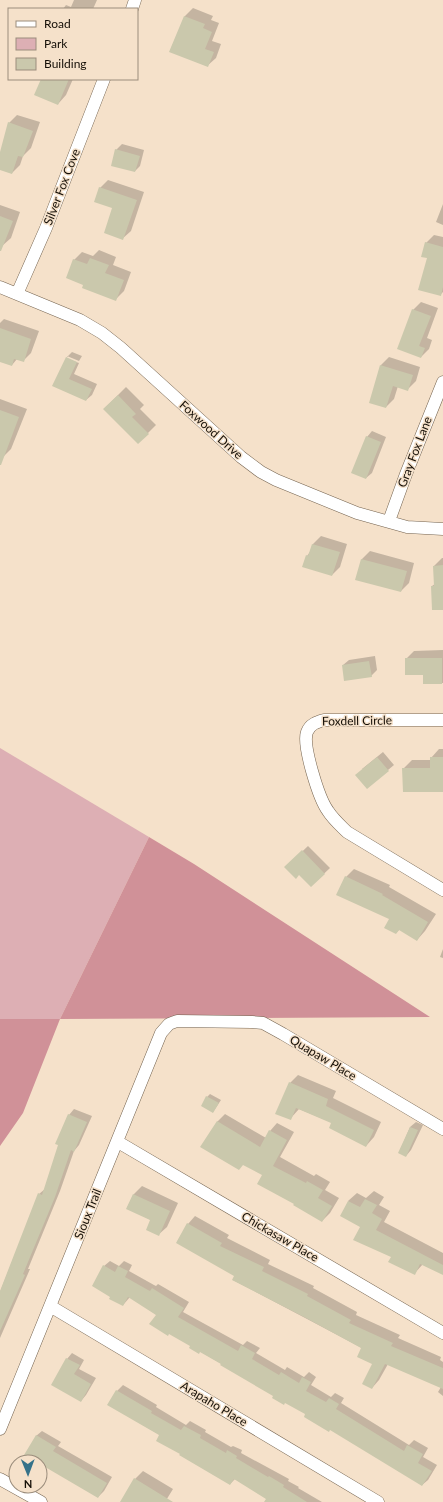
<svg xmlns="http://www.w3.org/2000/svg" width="443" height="1502" viewBox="0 0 443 1502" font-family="Lato,sans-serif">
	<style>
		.green { fill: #ddafb4 }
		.forest { fill: #d09198 }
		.shadow { fill: #0003 }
		.building { fill: #cac8ac }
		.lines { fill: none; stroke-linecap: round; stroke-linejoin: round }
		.minor-casing { stroke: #74634f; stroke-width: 13 }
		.minor { stroke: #fff; stroke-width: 12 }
		.labels { text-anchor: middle; stroke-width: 3; stroke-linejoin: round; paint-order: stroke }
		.street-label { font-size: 12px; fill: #140e06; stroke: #f5e1ca }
	</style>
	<rect width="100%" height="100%" fill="#f5e1ca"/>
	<path class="green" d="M 0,748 L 149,837 L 60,1019 L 0,1019 Z"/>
	<path class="forest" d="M 149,837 L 194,864 L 430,1017 L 60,1019 L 23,1113 L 0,1146 L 0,1019 L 60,1019 Z"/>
	<path class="shadow" d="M 74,0 L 97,0 L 93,9 L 63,9 L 66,5 L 71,7 Z
		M 193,8 L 213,16 L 211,20 L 219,23 L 212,41 L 221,44 L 216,58 L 207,66 L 170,51 L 185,16 Z
		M 42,79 L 73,79 L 66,95 L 58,104 Z
		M 17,115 L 40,122 L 31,148 L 23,156 L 20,165 L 12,173 L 0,169 L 0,155 L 9,123 Z
		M 122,144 L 144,150 L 140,166 L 135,171 L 116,150 Z
		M 108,180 L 144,192 L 131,231 L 122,239 L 114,207 L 100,188 Z
		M 443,204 L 443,225 L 436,222 Z
		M 0,205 L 20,212 L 11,238 L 2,246 L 0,245 Z
		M 434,235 L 443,237 L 443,292 L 440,295 L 428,258 L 426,243 Z
		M 99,250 L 116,257 L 113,265 L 131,272 L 124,291 L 116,299 L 74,260 L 82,252 L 93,256 Z
		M 421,302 L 438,308 L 427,338 L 432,340 L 429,349 L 421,357 L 413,310 Z
		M 4,319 L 39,331 L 31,353 L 23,361 L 17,359 L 12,365 L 0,361 L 0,323 Z
		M 72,352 L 82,356 L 79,361 L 67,356 L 67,359 L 79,363 L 74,374 L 97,384 L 92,395 L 86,400 L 54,386 L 67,357 Z
		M 389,357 L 420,367 L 416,381 L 408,389 L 398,386 L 394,399 L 386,407 L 381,365 Z
		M 126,387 L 144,405 L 140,409 L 156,425 L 138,443 L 104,409 Z
		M 0,399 L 27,409 L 11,449 L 3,457 L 0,456 Z
		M 372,431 L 386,437 L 372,473 L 366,478 L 367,437 Z
		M 321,536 L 347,544 L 340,567 L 332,575 L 307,556 L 310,552 L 313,544 Z
		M 370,551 L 414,563 L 409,583 L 401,591 L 356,579 L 362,559 Z
		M 442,558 L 443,558 L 443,609 L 432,586 L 435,584 L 434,566 Z
		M 443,650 L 443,683 L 424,683 L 424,674 L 406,659 L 414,651 Z
		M 375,656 L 377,670 L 371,676 L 343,665 L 349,660 Z
		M 439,749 L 443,749 L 443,791 L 403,769 L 412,760 L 431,760 L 431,758 Z
		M 383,752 L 394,765 L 388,770 L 362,769 Z
		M 308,846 L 330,868 L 311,886 L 299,874 L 286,867 Z
		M 354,869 L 390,885 L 389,887 L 436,914 L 425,931 L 417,940 L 400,929 L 396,933 L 390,919 L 346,877 Z
		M 443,949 L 443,958 L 440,957 Z
		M 298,1075 L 336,1091 L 333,1098 L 381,1122 L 374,1137 L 366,1146 L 333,1123 L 299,1109 L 290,1119 L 290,1083 Z
		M 210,1094 L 221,1100 L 213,1112 L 207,1097 Z
		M 74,1109 L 92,1116 L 79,1145 L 74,1151 L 60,1191 L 28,1269 L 30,1269 L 0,1338 L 0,1292 L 39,1194 L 45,1189 L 69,1115 Z
		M 225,1114 L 266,1138 L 270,1131 L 277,1123 L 294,1132 L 280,1157 L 314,1176 L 316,1174 L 330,1182 L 325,1190 L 339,1198 L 330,1213 L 322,1221 L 263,1175 L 217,1122 Z
		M 416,1122 L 423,1125 L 411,1150 L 406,1156 L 399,1153 L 410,1127 Z
		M 142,1186 L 178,1203 L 167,1227 L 158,1235 L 151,1220 L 127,1208 L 134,1194 Z
		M 374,1191 L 384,1197 L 379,1205 L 390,1211 L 384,1222 L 443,1253 L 443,1274 L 423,1264 L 414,1274 L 392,1256 L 362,1226 L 348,1201 L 357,1193 L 366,1198 Z
		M 195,1216 L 229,1235 L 227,1238 L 270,1260 L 268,1264 L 314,1286 L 313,1288 L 357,1312 L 356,1315 L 400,1335 L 398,1338 L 441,1357 L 440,1360 L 443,1362 L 443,1396 L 438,1392 L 441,1387 L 388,1364 L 379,1380 L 372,1388 L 374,1363 L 362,1348 L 233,1280 L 235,1275 L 177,1242 L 188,1224 Z
		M 110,1261 L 119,1266 L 124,1261 L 132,1265 L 129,1271 L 154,1285 L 156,1286 L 158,1284 L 189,1302 L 183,1312 L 243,1345 L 247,1341 L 260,1348 L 256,1353 L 285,1370 L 287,1367 L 304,1377 L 309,1372 L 316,1377 L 311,1385 L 331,1397 L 335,1393 L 344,1398 L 341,1403 L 409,1445 L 414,1440 L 428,1448 L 423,1457 L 437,1465 L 428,1480 L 422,1485 L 307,1414 L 191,1346 L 157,1315 L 130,1297 L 123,1305 L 104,1266 Z
		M 72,1353 L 84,1360 L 79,1369 L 96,1378 L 86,1395 L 81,1401 L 67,1359 Z
		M 123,1385 L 157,1405 L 156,1407 L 186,1425 L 190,1421 L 206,1430 L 205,1432 L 231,1447 L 233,1446 L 242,1450 L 241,1453 L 289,1479 L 288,1481 L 299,1487 L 298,1488 L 322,1502 L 265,1502 L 267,1498 L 235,1479 L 230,1484 L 181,1454 L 160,1435 L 109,1405 L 117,1391 Z
		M 42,1431 L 61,1442 L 58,1446 L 112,1477 L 104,1491 L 98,1497 L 39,1462 L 36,1436 Z
		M 143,1471 L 173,1489 L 165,1502 L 121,1502 L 135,1479 Z"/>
	<path class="building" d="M 184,16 L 205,24 L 203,28 L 212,32 L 205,49 L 214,52 L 208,67 L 169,52 Z
		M 41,79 L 69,79 L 58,105 L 34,95 Z
		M 8,122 L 33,131 L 23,157 L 18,156 L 12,174 L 0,170 L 0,152 Z
		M 115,149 L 140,156 L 135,172 L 111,166 Z
		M 99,187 L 137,200 L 123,240 L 104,233 L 112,208 L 94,202 Z
		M 0,216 L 13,221 L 1,251 L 0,251 Z
		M 425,242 L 443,247 L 443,287 L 441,296 L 418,290 L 427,258 L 421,257 Z
		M 90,258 L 109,265 L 105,273 L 124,280 L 116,301 L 82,288 L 83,285 L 66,278 L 73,259 L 87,264 Z
		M 412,309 L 431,316 L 419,346 L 425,348 L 421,358 L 397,349 Z
		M 0,328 L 31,339 L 24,362 L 14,359 L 12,366 L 0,362 Z
		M 66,357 L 77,362 L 69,379 L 92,389 L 86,401 L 52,386 Z
		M 380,365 L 413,375 L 408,391 L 393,386 L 386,408 L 369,403 Z
		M 118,395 L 136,414 L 132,417 L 149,434 L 138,444 L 103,409 Z
		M 0,410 L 19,417 L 1,465 L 0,465 Z
		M 366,436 L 381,442 L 366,479 L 351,473 Z
		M 312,544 L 340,552 L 332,576 L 302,567 L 306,555 L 308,556 Z
		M 361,559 L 407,571 L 401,592 L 355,580 Z
		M 443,565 L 443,610 L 432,610 L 431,586 L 434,586 L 433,566 Z
		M 405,658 L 442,658 L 442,684 L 423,684 L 423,675 L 405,675 Z
		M 369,661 L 372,677 L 344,681 L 342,665 Z
		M 377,757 L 389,771 L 367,789 L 355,775 Z
		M 430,757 L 443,757 L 443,792 L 403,792 L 402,768 L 430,768 Z
		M 302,850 L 325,874 L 311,887 L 299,875 L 296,879 L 284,867 Z
		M 345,876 L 383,894 L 382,895 L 428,922 L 417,941 L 399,930 L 396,934 L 384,928 L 389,919 L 336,895 Z
		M 289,1082 L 328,1099 L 326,1106 L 374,1130 L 366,1147 L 329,1128 L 331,1123 L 296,1108 L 291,1120 L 275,1114 Z
		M 206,1096 L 219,1103 L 213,1113 L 201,1106 Z
		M 68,1114 L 87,1122 L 74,1152 L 71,1150 L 55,1197 L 23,1274 L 25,1275 L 0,1331 L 0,1291 L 38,1193 L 42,1195 L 58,1145 L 55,1144 Z
		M 217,1121 L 260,1147 L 269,1130 L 287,1140 L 273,1166 L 306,1183 L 307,1181 L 323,1190 L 318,1198 L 332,1206 L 322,1222 L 293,1205 L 294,1204 L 257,1184 L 262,1175 L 243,1165 L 239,1170 L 200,1147 Z
		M 410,1127 L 418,1130 L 406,1157 L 398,1153 Z
		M 133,1194 L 170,1211 L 159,1236 L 146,1230 L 150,1220 L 126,1209 Z
		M 365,1199 L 377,1205 L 372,1213 L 382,1219 L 376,1230 L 443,1265 L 443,1275 L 420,1264 L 415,1275 L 388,1262 L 391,1257 L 353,1240 L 360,1227 L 340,1216 L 348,1201 L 360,1207 Z
		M 187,1223 L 222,1243 L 220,1246 L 264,1267 L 262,1271 L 308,1294 L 307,1296 L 351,1320 L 349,1323 L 393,1343 L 391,1346 L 443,1368 L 443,1389 L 385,1364 L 372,1389 L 362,1384 L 372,1364 L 357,1357 L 361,1348 L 306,1318 L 232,1280 L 234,1276 L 176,1243 Z
		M 103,1265 L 115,1272 L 118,1266 L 128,1271 L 125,1277 L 148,1290 L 150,1291 L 152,1288 L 184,1308 L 178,1317 L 238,1351 L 241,1345 L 255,1353 L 252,1359 L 279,1375 L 281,1372 L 299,1383 L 302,1377 L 311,1382 L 306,1391 L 326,1402 L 329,1398 L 339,1404 L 336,1409 L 404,1451 L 407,1445 L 423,1454 L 418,1463 L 432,1471 L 422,1486 L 330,1430 L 329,1432 L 304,1417 L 305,1414 L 285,1403 L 284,1405 L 272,1398 L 273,1396 L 220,1365 L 221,1364 L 200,1352 L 199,1354 L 189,1348 L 190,1346 L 169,1334 L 168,1336 L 149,1324 L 156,1315 L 128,1297 L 123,1306 L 109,1299 L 110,1297 L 92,1286 Z
		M 66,1358 L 80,1365 L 74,1374 L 91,1384 L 81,1402 L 51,1385 Z
		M 116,1390 L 152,1411 L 151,1413 L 181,1430 L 184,1426 L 201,1435 L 200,1438 L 226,1453 L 227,1450 L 237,1456 L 236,1458 L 268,1477 L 269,1476 L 284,1485 L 283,1487 L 307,1502 L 264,1502 L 266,1499 L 234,1479 L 230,1485 L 179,1455 L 180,1454 L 156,1441 L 159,1435 L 107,1405 Z
		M 36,1435 L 56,1447 L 53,1451 L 107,1483 L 98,1498 L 40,1464 L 40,1462 L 37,1462 L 24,1455 Z
		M 134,1478 L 173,1502 L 120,1502 Z"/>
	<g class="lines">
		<g class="minor-casing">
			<path id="minor" d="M 132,9 L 135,0
				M 0,287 L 80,320 L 102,333 L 121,348 L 241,457 L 261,472 L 276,480 L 357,513 L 407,527 L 443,529
				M 17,294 L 46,228 L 104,79
				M 389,521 L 406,474 L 443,382
				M 443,720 L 324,720 C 317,722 310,724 307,732 C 302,745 319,799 328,811 C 333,819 340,825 347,832 L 443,890
				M 118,1142 L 443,1333
				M 50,1306 L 378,1502
				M 0,1429 L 161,1033 L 169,1024 L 177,1021 L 252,1022 L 263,1023 L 283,1034 L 443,1129
				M 0,1479 L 41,1502"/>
		</g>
		<use href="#minor" class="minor"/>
	</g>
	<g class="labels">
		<g class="street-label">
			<text transform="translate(62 187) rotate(-69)" y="4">Silver Fox Cove</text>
			<text transform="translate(211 430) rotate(42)" y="4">Foxwood Drive</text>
			<text transform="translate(415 452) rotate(-69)" y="4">Gray Fox Lane</text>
			<text transform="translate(357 721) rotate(-1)" y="4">Foxdell Circle</text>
			<text transform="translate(323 1058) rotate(31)" y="4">Quapaw Place</text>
			<text transform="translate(88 1214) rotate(-68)" y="4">Sioux Trail</text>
			<text transform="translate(280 1237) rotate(30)" y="4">Chickasaw Place</text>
			<text transform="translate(214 1404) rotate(31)" y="4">Arapaho Place</text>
		</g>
	</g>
	<rect x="8" y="8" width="130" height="72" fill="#f5e1ca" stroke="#9b8d7c"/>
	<rect x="16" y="21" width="20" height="6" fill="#ffffff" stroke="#9b8d7c"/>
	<text x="44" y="28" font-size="12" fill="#140e06">Road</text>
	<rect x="16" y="38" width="20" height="12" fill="#ddafb4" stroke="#9b8d7c"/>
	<text x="44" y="48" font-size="12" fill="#140e06">Park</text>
	<rect x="16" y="58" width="20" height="12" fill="#cac8ac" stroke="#9b8d7c"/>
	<text x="44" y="68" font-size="12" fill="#140e06">Building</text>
	<g transform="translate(28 1474) rotate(179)"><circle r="19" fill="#f5e1ca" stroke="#9b8d7c"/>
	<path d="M0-3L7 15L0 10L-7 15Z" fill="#357289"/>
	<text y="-6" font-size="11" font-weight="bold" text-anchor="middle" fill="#140e06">N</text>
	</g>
</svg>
